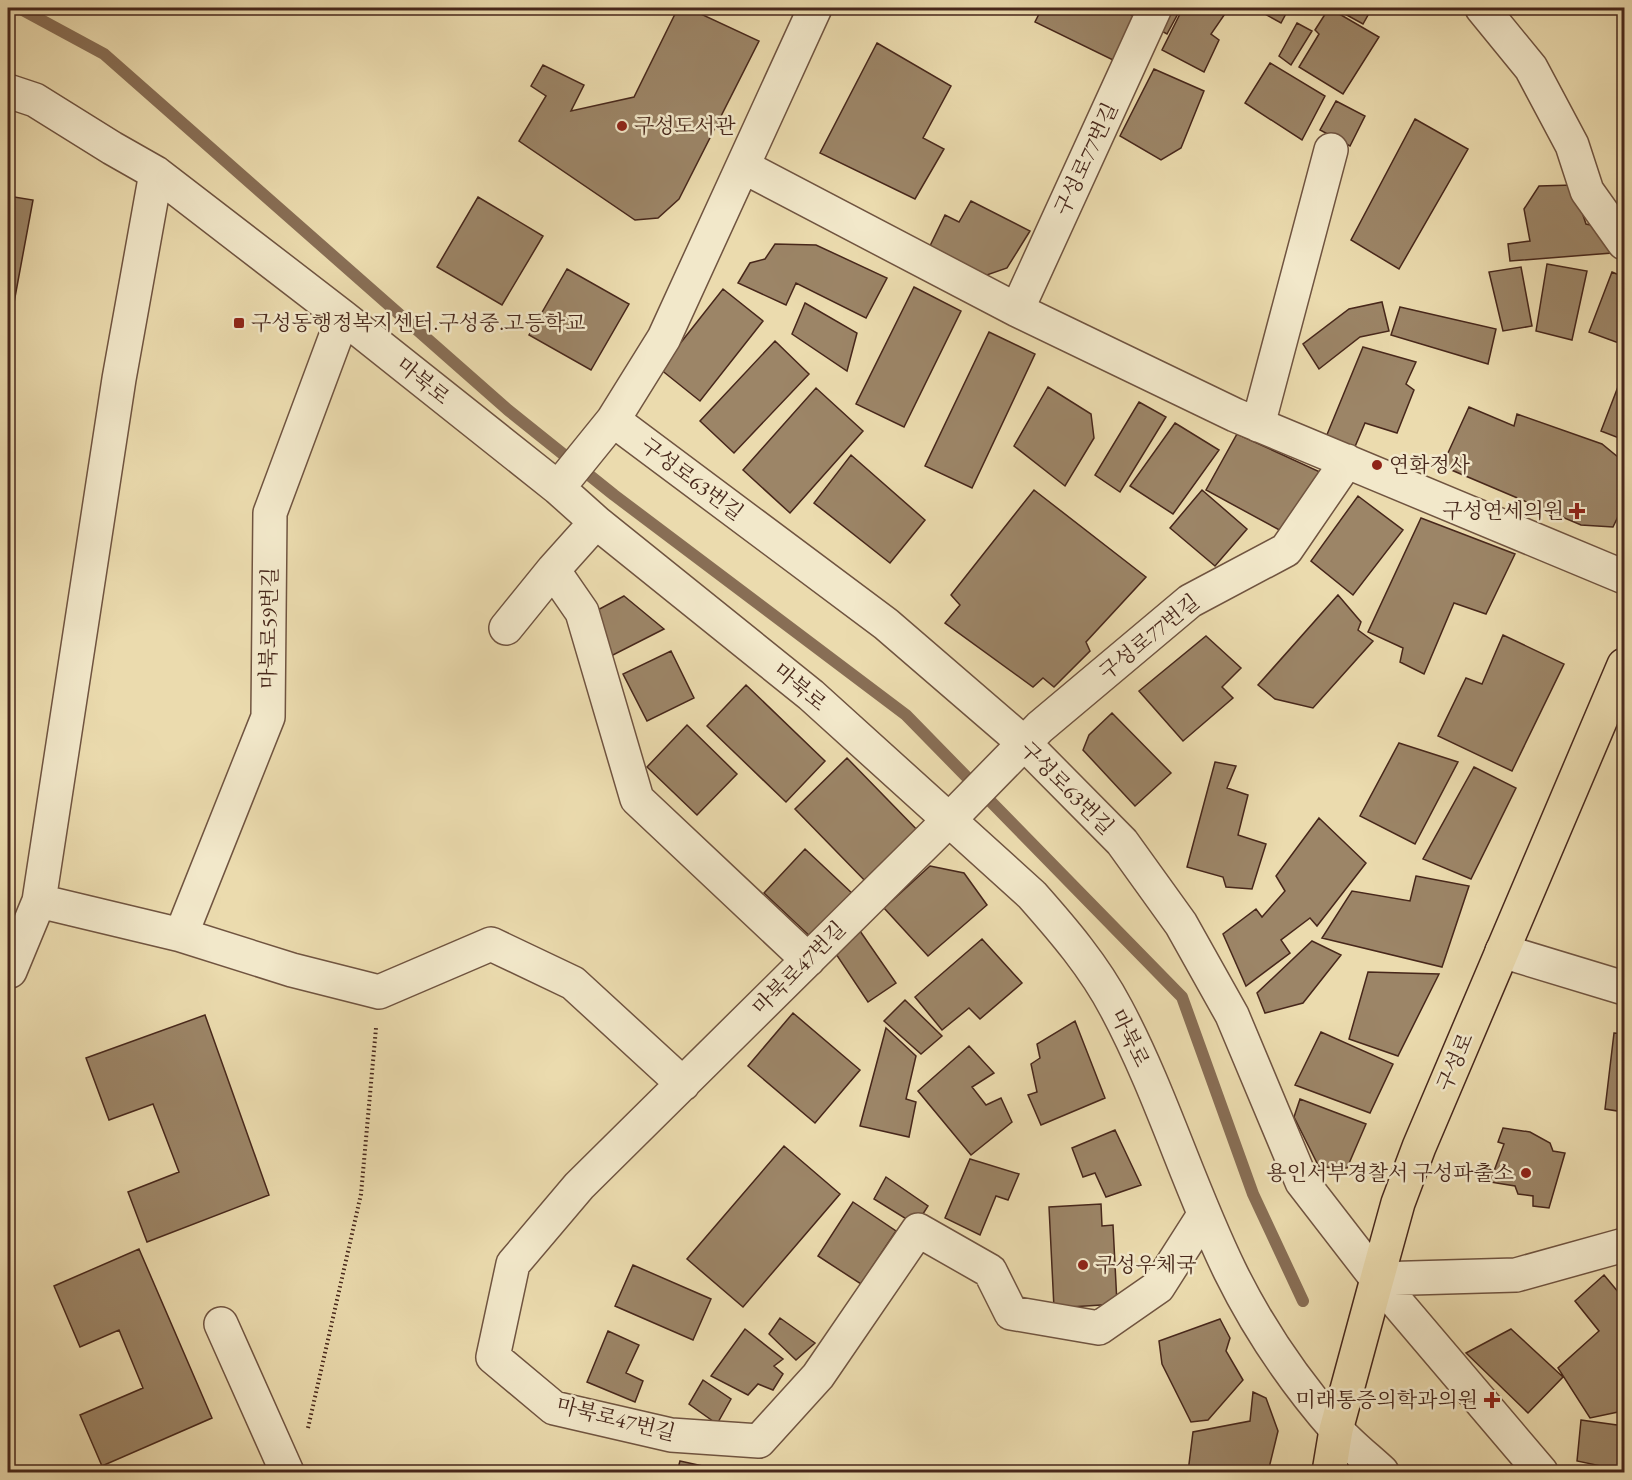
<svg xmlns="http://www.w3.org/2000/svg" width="1632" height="1480" viewBox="0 0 1632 1480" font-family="'EB Garamond','Noto Serif KR',serif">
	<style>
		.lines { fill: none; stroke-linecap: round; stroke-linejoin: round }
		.stream { stroke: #886e55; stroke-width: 12 }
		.building { fill: #9c8567; stroke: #47271b; stroke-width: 1.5 }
		.minor-casing { stroke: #705440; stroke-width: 36 }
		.major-casing { stroke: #47271b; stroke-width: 36 }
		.path { stroke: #47271b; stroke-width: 4; stroke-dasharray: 1.5 3; stroke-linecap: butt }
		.minor { stroke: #f2e8ca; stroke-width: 33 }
		.major { stroke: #ebdbae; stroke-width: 33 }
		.poi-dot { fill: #8f2418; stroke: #f2e8ca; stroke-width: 2 }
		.labels { text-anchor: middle; stroke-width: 5; stroke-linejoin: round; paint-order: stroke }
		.poi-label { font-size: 21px; fill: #47271b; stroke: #f2e8ca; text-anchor: start }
		.street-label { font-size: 21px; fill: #47271b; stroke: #f2e8ca }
	</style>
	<rect width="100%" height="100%" fill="#ebdbae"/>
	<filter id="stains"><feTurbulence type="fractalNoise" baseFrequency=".00333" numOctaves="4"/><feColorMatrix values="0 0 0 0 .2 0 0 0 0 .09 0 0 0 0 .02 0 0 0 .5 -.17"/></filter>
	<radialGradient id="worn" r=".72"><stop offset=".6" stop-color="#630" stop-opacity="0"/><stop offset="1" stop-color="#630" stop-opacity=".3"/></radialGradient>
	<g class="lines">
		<path class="stream" d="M 19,8 L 104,54 L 508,410 L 614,495 L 906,715 L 1182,997 L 1253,1194 L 1303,1301"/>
	</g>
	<path class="building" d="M 678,8 L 688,8 L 759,41 L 679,199 L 658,218 L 635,220 L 519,141 L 546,96 L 531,86 L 543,65 L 584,85 L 571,111 L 634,97 Z
		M 1042,8 L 1116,8 L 1134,16 L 1113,60 L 1035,22 Z
		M 1171,8 L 1181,8 L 1167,34 L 1158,29 Z
		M 1183,8 L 1229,8 L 1211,34 L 1219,40 L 1204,72 L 1162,50 Z
		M 1254,8 L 1289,8 L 1281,23 Z
		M 1329,8 L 1379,37 L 1343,94 L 1299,67 L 1319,34 L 1315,30 Z
		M 1334,8 L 1372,8 L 1363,24 Z
		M 1297,23 L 1312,31 L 1291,65 L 1279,56 Z
		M 877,43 L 951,86 L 923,138 L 944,149 L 915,199 L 820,153 Z
		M 1270,63 L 1325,96 L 1302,140 L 1245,103 Z
		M 1154,69 L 1204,91 L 1181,148 L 1161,160 L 1120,136 Z
		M 1336,101 L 1365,116 L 1350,146 L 1320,130 Z
		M 1415,119 L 1468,149 L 1399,269 L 1351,240 Z
		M 1573,185 L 1586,224 L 1605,228 L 1612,253 L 1510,261 L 1508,244 L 1530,241 L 1524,209 L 1539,186 Z
		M 8,196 L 33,200 L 8,335 Z
		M 478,197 L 543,236 L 502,305 L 437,267 Z
		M 971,201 L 1030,231 L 1007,268 L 984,276 L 928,250 L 945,215 L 959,222 Z
		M 775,244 L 816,245 L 887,278 L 866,318 L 796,283 L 786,305 L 738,283 L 750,263 L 765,259 Z
		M 1547,264 L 1587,271 L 1572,340 L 1536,331 Z
		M 1521,267 L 1532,326 L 1503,331 L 1489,272 Z
		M 567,269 L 629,304 L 591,370 L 529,335 Z
		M 1612,272 L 1624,277 L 1624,345 L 1589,332 Z
		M 914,287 L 961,311 L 904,427 L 856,404 Z
		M 723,289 L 763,321 L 700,401 L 660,369 Z
		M 1382,302 L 1389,331 L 1360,337 L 1319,369 L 1303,344 L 1349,309 Z
		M 805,303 L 857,333 L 847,371 L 792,334 Z
		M 1400,307 L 1496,329 L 1488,364 L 1391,335 Z
		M 989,332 L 1035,354 L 972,488 L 925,466 Z
		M 775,341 L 809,374 L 734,453 L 700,421 Z
		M 1363,347 L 1416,362 L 1406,384 L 1414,390 L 1397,433 L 1365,423 L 1354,449 L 1326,437 Z
		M 1624,371 L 1624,440 L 1601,431 Z
		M 1048,387 L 1091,414 L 1094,438 L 1065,486 L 1014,446 Z
		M 816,388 L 863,431 L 790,513 L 743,470 Z
		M 1139,402 L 1166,417 L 1120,492 L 1095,475 Z
		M 1469,407 L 1514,426 L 1517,414 L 1602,444 L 1624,462 L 1624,504 L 1613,527 L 1581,525 L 1442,466 Z
		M 1175,423 L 1219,450 L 1173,514 L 1130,486 Z
		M 1237,434 L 1320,472 L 1285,533 L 1206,490 Z
		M 851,455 L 925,520 L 890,563 L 814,503 Z
		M 1034,490 L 1146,577 L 1086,642 L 1090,651 L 1054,687 L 1043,678 L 1033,687 L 945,623 L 960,605 L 951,595 Z
		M 1202,490 L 1247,529 L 1215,566 L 1170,528 Z
		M 1358,496 L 1403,530 L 1353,595 L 1311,561 Z
		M 1421,518 L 1515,554 L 1486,614 L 1454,603 L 1424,674 L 1400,662 L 1403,648 L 1368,632 Z
		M 1338,595 L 1361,622 L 1358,630 L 1373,641 L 1313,708 L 1275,699 L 1258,685 Z
		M 624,596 L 664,629 L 611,656 L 590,614 Z
		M 1503,635 L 1564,664 L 1512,771 L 1438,736 L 1466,678 L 1482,684 Z
		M 1206,636 L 1241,668 L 1222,687 L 1233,698 L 1183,741 L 1139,691 Z
		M 671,651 L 694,698 L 647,721 L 623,674 Z
		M 746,685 L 825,761 L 786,802 L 707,726 Z
		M 1112,713 L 1171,773 L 1135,806 L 1083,750 L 1089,735 Z
		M 687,725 L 737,774 L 697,815 L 647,767 Z
		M 1399,743 L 1458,762 L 1415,844 L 1360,816 Z
		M 847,758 L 924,837 L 872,888 L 795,809 Z
		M 1215,762 L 1236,766 L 1227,788 L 1248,795 L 1238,835 L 1266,844 L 1252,889 L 1226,887 L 1223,877 L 1187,867 Z
		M 1474,767 L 1516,788 L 1471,879 L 1423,859 Z
		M 1319,818 L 1366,863 L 1317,926 L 1310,918 L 1281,940 L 1290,953 L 1246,986 L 1223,934 L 1256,909 L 1262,917 L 1285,891 L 1276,876 Z
		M 805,849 L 855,896 L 814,940 L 764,893 Z
		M 930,866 L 964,873 L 987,905 L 928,956 L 884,908 Z
		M 1416,876 L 1469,886 L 1442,967 L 1322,938 L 1352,891 L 1410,901 Z
		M 860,931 L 896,983 L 868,1002 L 834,951 Z
		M 982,939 L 1022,983 L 980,1019 L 969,1008 L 942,1030 L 915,997 Z
		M 1312,941 L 1341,955 L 1303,1003 L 1265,1013 L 1257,993 Z
		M 1368,972 L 1439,974 L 1398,1056 L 1349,1039 Z
		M 905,1000 L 942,1036 L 921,1054 L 884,1021 Z
		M 793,1013 L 860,1070 L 815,1123 L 748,1066 Z
		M 205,1015 L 269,1195 L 147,1242 L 128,1192 L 179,1172 L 153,1104 L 109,1120 L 86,1058 Z
		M 1075,1021 L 1105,1098 L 1041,1125 L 1028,1095 L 1037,1092 L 1031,1064 L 1040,1058 L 1037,1044 Z
		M 886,1028 L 916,1056 L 906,1099 L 916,1102 L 909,1137 L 860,1126 Z
		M 1321,1032 L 1393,1064 L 1370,1113 L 1295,1085 Z
		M 1614,1033 L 1624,1034 L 1624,1112 L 1605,1109 Z
		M 969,1046 L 994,1073 L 972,1087 L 986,1105 L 1001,1098 L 1012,1122 L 971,1155 L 918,1091 Z
		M 1300,1099 L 1366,1124 L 1347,1168 L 1319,1167 L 1294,1117 Z
		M 1503,1128 L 1530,1132 L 1550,1143 L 1553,1151 L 1565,1153 L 1549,1208 L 1533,1206 L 1533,1196 L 1518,1194 L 1515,1186 L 1490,1182 L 1504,1144 L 1498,1142 Z
		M 1115,1130 L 1141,1185 L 1106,1197 L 1095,1173 L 1083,1177 L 1072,1148 Z
		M 784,1146 L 840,1194 L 743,1307 L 687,1259 Z
		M 970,1159 L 1019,1174 L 1008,1200 L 996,1196 L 980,1235 L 945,1218 Z
		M 886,1177 L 928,1206 L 916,1225 L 874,1199 Z
		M 853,1202 L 896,1231 L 861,1284 L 818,1256 Z
		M 1101,1204 L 1102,1226 L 1113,1225 L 1117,1304 L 1054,1308 L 1049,1207 Z
		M 139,1249 L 212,1418 L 102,1466 L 80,1415 L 143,1388 L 119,1330 L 80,1347 L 54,1286 Z
		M 633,1265 L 711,1299 L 693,1340 L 615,1306 Z
		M 1604,1275 L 1624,1299 L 1624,1407 L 1618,1412 L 1590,1418 L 1558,1368 L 1599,1331 L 1575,1301 Z
		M 780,1318 L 815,1343 L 796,1360 L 769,1334 Z
		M 1220,1319 L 1230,1338 L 1226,1351 L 1243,1380 L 1208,1420 L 1191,1422 L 1162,1364 L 1159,1341 Z
		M 745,1329 L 783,1359 L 774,1366 L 783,1374 L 773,1390 L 758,1384 L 748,1395 L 711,1376 Z
		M 1511,1329 L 1563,1377 L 1528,1413 L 1466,1353 Z
		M 608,1331 L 639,1345 L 626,1373 L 643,1381 L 635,1402 L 587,1382 Z
		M 703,1380 L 731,1399 L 717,1424 L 689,1404 Z
		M 1253,1392 L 1266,1398 L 1278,1431 L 1268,1472 L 1188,1472 L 1193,1432 L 1250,1421 Z
		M 1581,1420 L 1624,1426 L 1624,1472 L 1606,1472 L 1606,1467 L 1577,1461 Z
		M 680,1461 L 730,1472 L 677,1472 Z"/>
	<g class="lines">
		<g class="minor-casing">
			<path id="minor" d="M 1482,8 L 1531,68 L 1572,145 L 1587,191 L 1624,243
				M 8,91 L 35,100 L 112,148 L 156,173 L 343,317 L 558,488 L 596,522 L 811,695 L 1032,895 C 1063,930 1094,966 1116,1008 C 1161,1092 1188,1185 1230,1271 C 1257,1326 1295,1382 1336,1429 C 1350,1445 1367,1458 1382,1472
				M 744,167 L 1017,310 L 1235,415 L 1624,577
				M 1017,310 L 1155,8
				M 613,420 L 886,624 L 1024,743 L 1122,842 L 1181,924 L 1232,1015 L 1302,1182 L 1377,1279 L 1541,1472
				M 1258,425 L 1331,150
				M 558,488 L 613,420 L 664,338 L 815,8
				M 596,522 L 553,570 L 582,612 L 637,799 L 808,960
				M 506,628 L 553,570
				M 39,901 L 181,935 L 292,970 L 379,992 L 491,944 L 573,983 L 683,1084
				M 181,935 L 268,717 L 270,513 L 343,317
				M 1502,951 L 1624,988
				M 10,971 L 39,901 L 119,379 L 156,173
				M 1204,1215 L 1158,1287 L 1099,1328 L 1011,1313 L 990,1271 L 918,1230 L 818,1376 L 759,1441 L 671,1435 L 554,1408 L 493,1357 L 513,1264 L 579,1186 L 950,819 L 1040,727 L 1190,601 L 1286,550 L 1347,461
				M 1377,1279 L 1516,1275 L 1624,1245
				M 221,1324 L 287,1472"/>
		</g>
		<g class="major-casing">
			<path id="major" d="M 1329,1472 L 1336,1430 L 1377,1279 L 1398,1203 L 1419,1147 L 1624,665"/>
		</g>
		<path class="path" d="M 308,1428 L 361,1194 L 376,1028"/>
		<use href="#minor" class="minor"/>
		<use href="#major" class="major"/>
	</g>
	<g class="poi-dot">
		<circle cx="622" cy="126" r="6"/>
		<rect x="233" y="317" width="12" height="12" rx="3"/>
		<circle cx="1377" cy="465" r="6"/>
		<path d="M1574 502h6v6h6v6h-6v6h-6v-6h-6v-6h6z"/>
		<circle cx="1526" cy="1173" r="6"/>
		<circle cx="1083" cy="1265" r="6"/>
		<path d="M1489 1391h6v6h6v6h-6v6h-6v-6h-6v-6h6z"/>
	</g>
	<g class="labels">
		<g class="poi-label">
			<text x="634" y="133">구성도서관</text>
			<text x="251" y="330">구성동행정복지센터.구성중.고등학교</text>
			<text x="1389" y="472">연화정사</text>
			<text x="1564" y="518" text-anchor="end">구성연세의원</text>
			<text x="1514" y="1180" text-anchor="end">용인서부경찰서 구성파출소</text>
			<text x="1095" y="1272">구성우체국</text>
			<text x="1478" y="1407" text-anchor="end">미래통증의학과의원</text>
		</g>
		<g class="street-label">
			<text transform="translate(1086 159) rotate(-65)" y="7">구성로77번길</text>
			<text transform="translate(423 381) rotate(39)" y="7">마북로</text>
			<text transform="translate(692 479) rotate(37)" y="7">구성로63번길</text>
			<text transform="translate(269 628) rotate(-89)" y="7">마북로59번길</text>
			<text transform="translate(1149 637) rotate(-39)" y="7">구성로77번길</text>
			<text transform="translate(800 687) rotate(40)" y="7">마북로</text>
			<text transform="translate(1067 788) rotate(45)" y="7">구성로63번길</text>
			<text transform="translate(799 968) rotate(-45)" y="7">마북로47번길</text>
			<text transform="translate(1130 1038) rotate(64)" y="7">마북로</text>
			<text transform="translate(1455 1062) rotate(-67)" y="7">구성로</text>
			<text transform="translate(616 1419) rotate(14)" y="7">마북로47번길</text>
		</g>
	</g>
	<rect width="1632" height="1480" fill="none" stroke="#ebdbae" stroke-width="30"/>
	<rect x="9" y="9" width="1614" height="1462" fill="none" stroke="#47271b" stroke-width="3"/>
	<rect x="15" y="15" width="1602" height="1450" fill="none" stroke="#47271b" stroke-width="1.5"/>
	<rect width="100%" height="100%" filter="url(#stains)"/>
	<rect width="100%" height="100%" fill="url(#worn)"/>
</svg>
